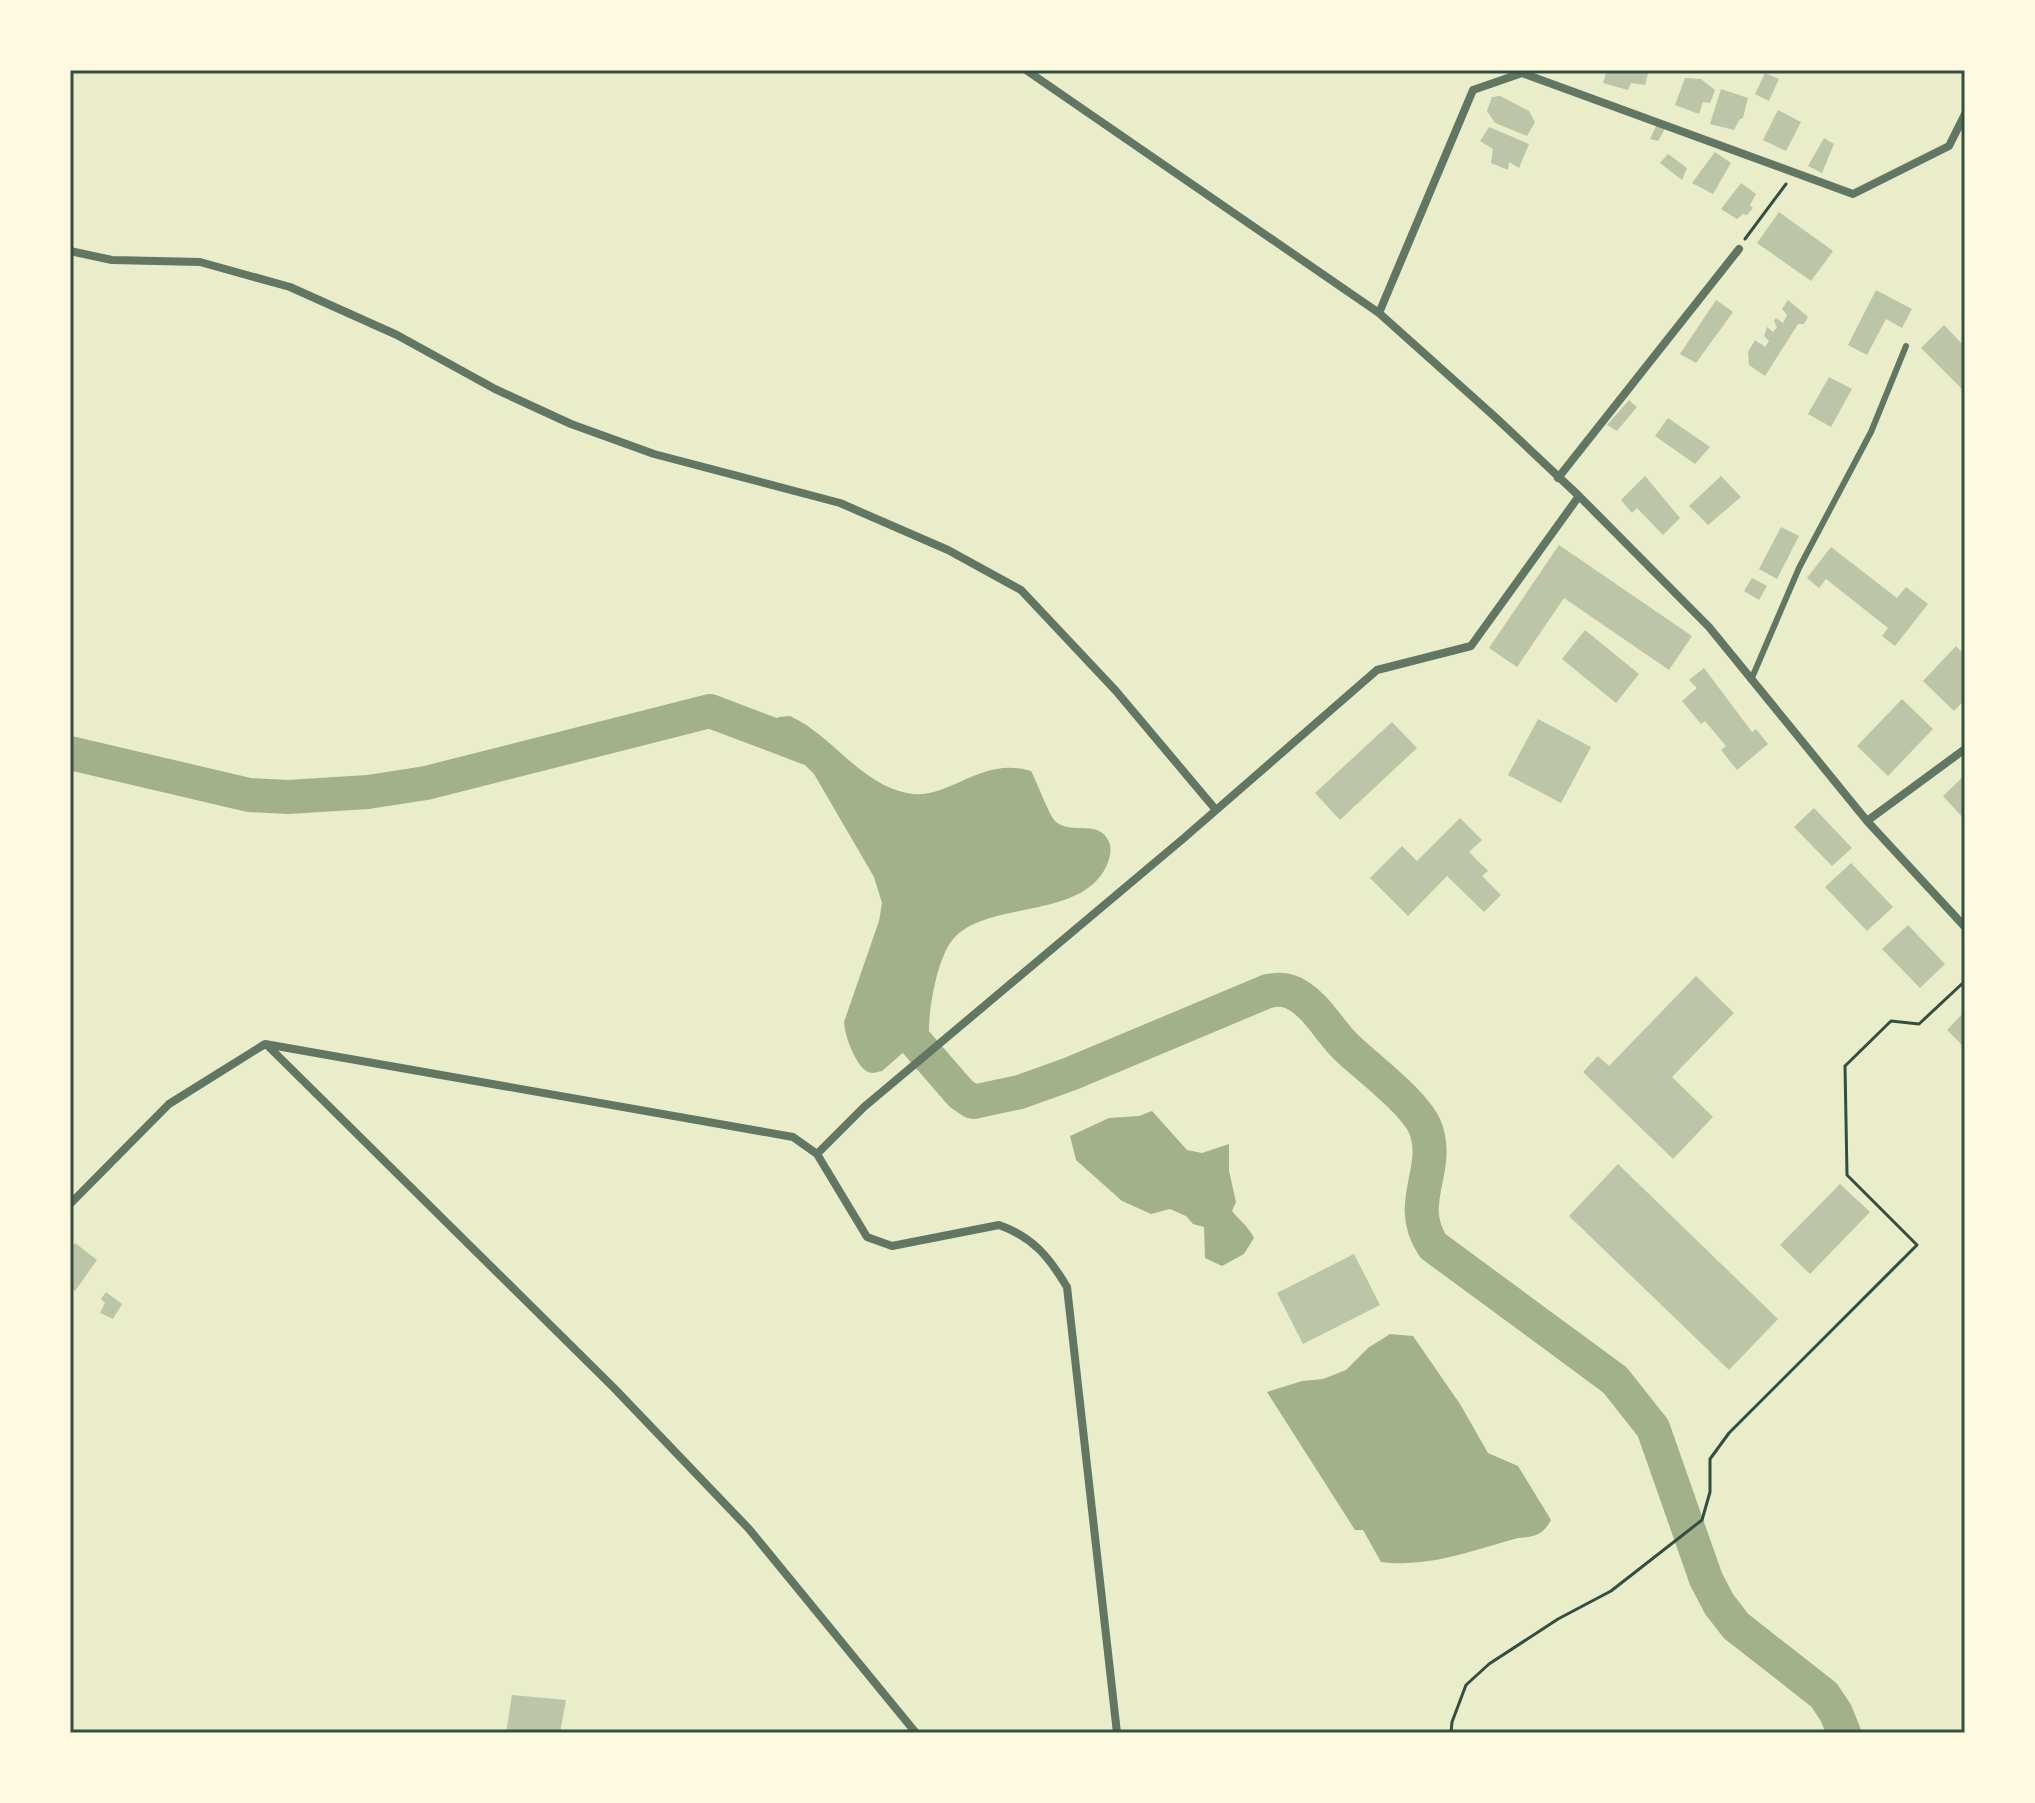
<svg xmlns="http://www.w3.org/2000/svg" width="2035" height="1803" viewBox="0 0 2035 1803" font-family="'Libre Baskerville',serif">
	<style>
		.water { fill: #a3b18a }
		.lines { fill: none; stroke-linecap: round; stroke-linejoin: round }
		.river { stroke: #a3b18a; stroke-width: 34 }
		.building { fill: #bcc5a7 }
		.path { stroke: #344e41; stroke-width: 3 }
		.service { stroke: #617663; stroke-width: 6 }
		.minor { stroke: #617663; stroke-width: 8 }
		.neatline { fill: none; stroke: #344e41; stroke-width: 3 }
	</style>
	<rect width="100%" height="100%" fill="#e9edc9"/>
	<path class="water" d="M 790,716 C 832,735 859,783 907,793 C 949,802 979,755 1031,771 C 1037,782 1049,815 1055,821 C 1071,836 1099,818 1109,842 C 1112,850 1110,857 1107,865 C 1082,920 991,900 955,937 C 938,954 929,1006 929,1030 L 882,1071 C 877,1072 873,1074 868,1072 C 855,1065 845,1036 844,1022 L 879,921 L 882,903 L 874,877 L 814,774 L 793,753 L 768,740 L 764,735 L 768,723 L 779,717 Z
		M 1152,1111 L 1187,1150 L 1202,1153 L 1229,1144 L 1229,1171 L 1236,1202 L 1232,1211 C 1240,1221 1248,1226 1254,1238 L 1244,1254 L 1222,1266 L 1205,1258 L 1204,1227 L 1193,1224 L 1186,1216 L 1170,1209 L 1151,1214 L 1122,1201 L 1076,1160 L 1070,1136 L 1109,1118 L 1139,1116 Z
		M 1390,1334 L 1413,1336 L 1460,1404 L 1488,1453 L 1518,1466 L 1551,1520 C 1543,1535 1535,1537 1518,1538 C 1474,1550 1428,1568 1381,1562 L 1363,1530 L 1355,1530 L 1267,1392 L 1302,1381 L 1323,1379 L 1346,1370 L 1368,1348 Z"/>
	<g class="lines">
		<path class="river" d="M 70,753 L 249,795 L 288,797 L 368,792 L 426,783 L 710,711 L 808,748
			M 897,1003 L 902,1026 L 961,1094 L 973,1102 L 1020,1092 L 1070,1074 L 1268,991 C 1279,989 1287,989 1297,995 C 1318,1007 1330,1032 1347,1048 C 1368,1068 1414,1102 1425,1127 C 1442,1170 1404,1202 1433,1246 L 1615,1380 L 1653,1428 L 1706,1579 L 1719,1604 L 1736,1626 L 1824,1695 L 1836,1713 L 1844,1733"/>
	</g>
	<path class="building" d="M 1607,70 L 1649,70 L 1645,85 L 1631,83 L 1628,90 L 1603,83 Z
		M 1765,73 L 1779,79 L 1769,101 L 1755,94 Z
		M 1685,78 L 1701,79 L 1715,90 L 1710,103 L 1703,102 L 1699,114 L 1675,105 Z
		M 1721,89 L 1748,98 L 1743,118 L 1739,120 L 1734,130 L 1710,124 Z
		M 1500,96 L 1529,111 L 1535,122 L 1527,136 L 1495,123 L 1487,111 L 1492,97 Z
		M 1778,110 L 1801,122 L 1786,151 L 1763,140 Z
		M 1657,124 L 1666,127 L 1658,141 L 1650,139 Z
		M 1489,127 L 1529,144 L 1519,168 L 1509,162 L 1508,170 L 1491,163 L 1493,149 L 1480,141 Z
		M 1824,138 L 1834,144 L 1822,173 L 1808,166 Z
		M 1715,152 L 1731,163 L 1713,194 L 1692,183 Z
		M 1668,154 L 1687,168 L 1682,180 L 1660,163 Z
		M 1741,183 L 1756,194 L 1750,205 L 1753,208 L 1747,215 L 1743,214 L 1737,219 L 1721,209 Z
		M 1779,212 L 1833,251 L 1811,281 L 1757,243 Z
		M 1876,290 L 1912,309 L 1902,328 L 1886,319 L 1867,355 L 1848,345 Z
		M 1716,300 L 1733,312 L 1696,363 L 1680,354 Z
		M 1788,300 L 1808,317 L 1804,324 L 1798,324 L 1765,376 L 1749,365 L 1748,352 L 1755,340 L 1765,347 L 1769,341 L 1764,336 L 1767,327 L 1773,332 L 1777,327 L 1774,321 L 1776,318 L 1783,323 L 1787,315 L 1782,309 Z
		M 1944,325 L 1965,347 L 1965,392 L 1921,348 Z
		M 1829,377 L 1852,389 L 1831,427 L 1808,414 Z
		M 1629,400 L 1637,407 L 1617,431 L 1607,425 Z
		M 1668,418 L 1710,447 L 1695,464 L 1655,436 Z
		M 1645,476 L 1680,518 L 1663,535 L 1637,508 L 1632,513 L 1621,500 Z
		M 1721,476 L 1741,497 L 1708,525 L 1689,506 Z
		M 1781,527 L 1799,536 L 1777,579 L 1759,569 Z
		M 1559,545 L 1692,636 L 1669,670 L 1564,598 L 1517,667 L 1489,648 Z
		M 1831,547 L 1897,598 L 1906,587 L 1928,604 L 1895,646 L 1882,636 L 1888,628 L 1826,579 L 1819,588 L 1807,578 Z
		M 1752,578 L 1767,586 L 1759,600 L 1744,591 Z
		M 1585,630 L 1639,674 L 1616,703 L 1562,659 Z
		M 1956,646 L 1965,655 L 1965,699 L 1954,711 L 1923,681 Z
		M 1704,668 L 1752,732 L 1756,729 L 1768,744 L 1737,770 L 1721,750 L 1726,746 L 1705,721 L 1701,724 L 1682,701 L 1697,688 L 1689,680 Z
		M 1902,699 L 1933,729 L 1888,776 L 1857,746 Z
		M 1538,719 L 1591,747 L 1561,803 L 1508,775 Z
		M 1392,722 L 1417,748 L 1340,820 L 1315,793 Z
		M 1965,775 L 1965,820 L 1943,796 Z
		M 1814,808 L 1852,848 L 1832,866 L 1794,827 Z
		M 1460,818 L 1482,840 L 1469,852 L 1488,871 L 1482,876 L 1501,895 L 1484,912 L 1447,876 L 1408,916 L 1370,878 L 1402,846 L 1417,861 Z
		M 1851,863 L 1893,907 L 1867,931 L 1825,887 Z
		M 1908,925 L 1945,964 L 1920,988 L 1882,949 Z
		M 1696,976 L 1734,1013 L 1672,1077 L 1713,1117 L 1673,1159 L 1583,1072 L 1598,1056 L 1609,1066 Z
		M 1965,1011 L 1965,1048 L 1947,1030 Z
		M 1618,1164 L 1778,1319 L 1729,1370 L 1569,1216 Z
		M 1840,1184 L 1870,1212 L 1810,1274 L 1780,1245 Z
		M 75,1243 L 97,1260 L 75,1291 L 70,1287 L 70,1249 Z
		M 1354,1254 L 1380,1305 L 1303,1344 L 1277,1293 Z
		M 106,1292 L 122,1304 L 113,1319 L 100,1313 L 105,1303 L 101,1299 Z
		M 512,1695 L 566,1700 L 560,1733 L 506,1733 Z"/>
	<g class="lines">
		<path class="path" d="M 1745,239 L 1786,184
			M 1451,1733 L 1452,1722 L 1466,1685 L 1489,1664 L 1558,1619 L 1611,1591 L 1702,1520 L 1710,1492 L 1710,1459 L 1729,1433 L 1917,1245 L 1847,1175 L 1845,1066 L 1891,1021 L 1919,1024 L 1965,981"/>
		<path class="service" d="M 1751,680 L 1799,568 L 1871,432 L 1906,346"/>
		<path class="minor" d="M 1026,70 L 1379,313 L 1494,416 L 1579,496 L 1709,627 L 1867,821 L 1965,927
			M 70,251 L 112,260 L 200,262 L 290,287 L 397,335 L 495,389 L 571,424 L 654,454 L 840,503 L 948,550 L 1021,590 L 1116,691 L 1216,810
			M 1379,313 L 1473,90 L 1522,73 L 1853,194 L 1949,146 L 1965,114
			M 1558,478 L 1739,249
			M 1867,821 L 1965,749
			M 267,1045 L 614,1388 L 749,1529 L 916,1733
			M 817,1154 L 864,1107 L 1184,838 L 1377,670 L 1471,646 L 1579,496
			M 70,1204 L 169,1104 L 265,1044 L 793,1137 L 817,1154 L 867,1237 L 892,1246 L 999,1225 C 1033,1237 1049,1257 1067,1287 L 1117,1733"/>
	</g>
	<rect width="2035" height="1803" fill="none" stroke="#fefae0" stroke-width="144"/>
	<rect x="72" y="72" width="1891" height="1659" class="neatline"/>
</svg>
